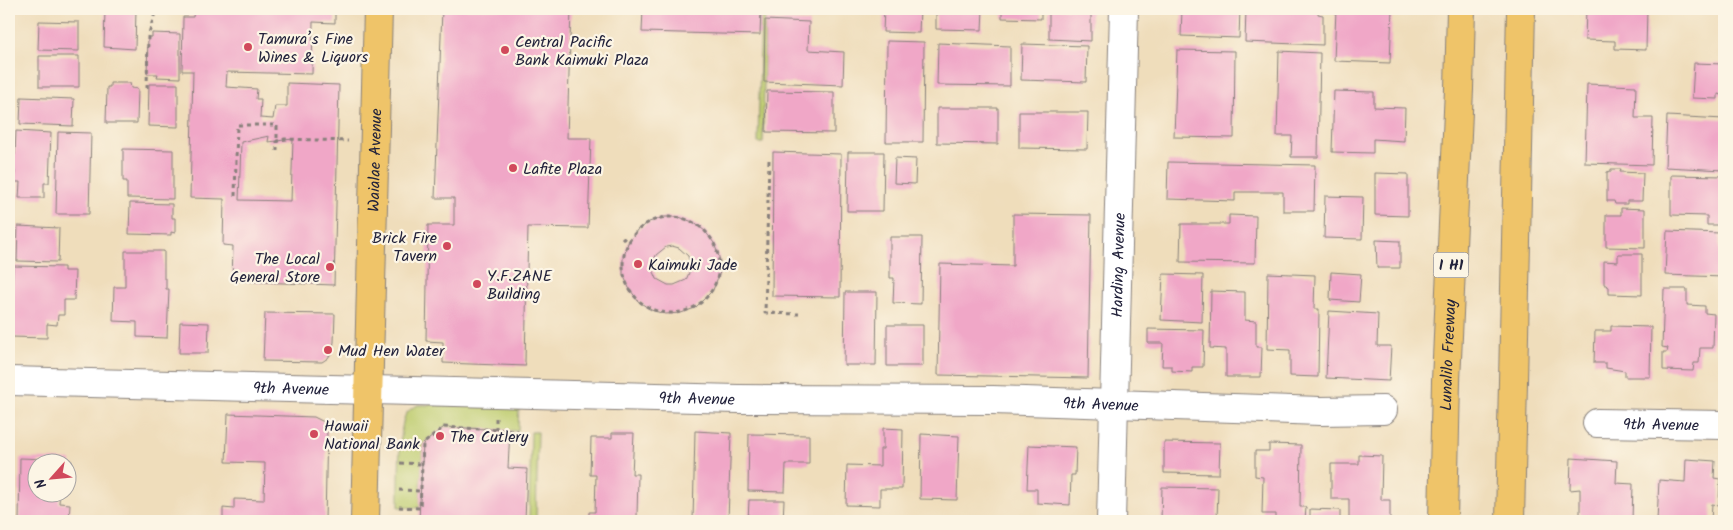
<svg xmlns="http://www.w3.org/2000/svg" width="1733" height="530" viewBox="0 0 1733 530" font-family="Kalam,sans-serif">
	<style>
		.green { fill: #becc6e; stroke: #707754 }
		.building { fill: #f0a7c7; fill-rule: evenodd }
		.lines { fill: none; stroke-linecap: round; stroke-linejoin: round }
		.minor-casing { stroke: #88807b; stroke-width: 30 }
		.major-casing { stroke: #88807b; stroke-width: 30 }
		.highway-casing { stroke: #88807b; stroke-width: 30 }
		.path { stroke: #88807b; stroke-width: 3; stroke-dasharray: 4 4; stroke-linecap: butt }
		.minor { stroke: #fff; stroke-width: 28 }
		.major { stroke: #efc469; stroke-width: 28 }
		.highway { stroke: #efc469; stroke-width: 28 }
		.poi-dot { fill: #d1495b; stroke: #fcf5e5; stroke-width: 2 }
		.labels { text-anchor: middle; stroke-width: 4.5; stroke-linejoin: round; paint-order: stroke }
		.shield { fill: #fcf5e5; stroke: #63616e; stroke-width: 1 }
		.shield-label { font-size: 15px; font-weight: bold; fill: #22223b }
		.poi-label { font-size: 16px; fill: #22223b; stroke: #fcf5e5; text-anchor: start }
		.street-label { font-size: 16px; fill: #22223b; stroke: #fcf5e5 }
	</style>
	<rect width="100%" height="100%" fill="#fcf5e5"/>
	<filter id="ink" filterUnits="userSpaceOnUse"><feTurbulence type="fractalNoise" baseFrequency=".02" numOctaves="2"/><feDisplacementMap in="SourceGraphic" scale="10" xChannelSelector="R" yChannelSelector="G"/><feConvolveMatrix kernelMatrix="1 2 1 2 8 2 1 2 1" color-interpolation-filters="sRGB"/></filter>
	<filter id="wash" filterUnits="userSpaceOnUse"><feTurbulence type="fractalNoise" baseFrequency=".0096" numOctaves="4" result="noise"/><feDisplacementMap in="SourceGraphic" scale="20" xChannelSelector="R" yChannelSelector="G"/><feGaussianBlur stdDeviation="1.12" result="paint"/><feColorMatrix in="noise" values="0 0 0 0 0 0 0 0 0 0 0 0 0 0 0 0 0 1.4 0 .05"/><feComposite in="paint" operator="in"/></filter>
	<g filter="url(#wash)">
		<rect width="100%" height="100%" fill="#efddbb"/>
		<path class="green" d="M 761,9 L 765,9 L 763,143 L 758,143 Z
			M 519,404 L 518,431 L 445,427 L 423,444 L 420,508 L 399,507 C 399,490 398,426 406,414 C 409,410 413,407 418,405 Z
			M 531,432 L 538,432 L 536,521 L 529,521 Z"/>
		<g id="blocks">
			<path class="building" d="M 105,9 L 136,9 L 135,49 L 104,47 Z
				M 194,9 L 335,9 L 335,23 L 313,22 L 312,74 L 227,72 L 226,87 L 257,89 L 256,99 L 261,99 L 260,118 L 273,119 L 275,106 L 287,106 L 287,83 L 339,85 L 334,285 L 232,281 L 233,246 L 223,245 L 224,199 L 190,198 L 193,71 L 182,71 L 183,17 L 193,17 ZM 269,136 L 268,142 L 293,139 L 291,201 L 239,200 L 241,142 Z
				M 442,9 L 571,9 L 567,138 L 591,138 L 588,228 L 528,227 L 525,362 L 526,366 L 443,363 L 443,342 L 426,341 L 428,225 L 454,225 L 454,198 L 435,198 Z
				M 643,9 L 761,9 L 760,35 L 642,32 Z
				M 884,9 L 920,9 L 919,33 L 883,32 Z
				M 936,9 L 983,9 L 982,30 L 936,29 Z
				M 1002,9 L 1041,9 L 1041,19 L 1002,18 Z
				M 1049,9 L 1091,9 L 1091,41 L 1049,39 Z
				M 1182,9 L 1240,9 L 1239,38 L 1181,36 Z
				M 1246,9 L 1318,9 L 1318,14 L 1323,15 L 1323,45 L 1245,42 Z
				M 1336,9 L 1392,9 L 1390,63 L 1334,61 Z
				M 1586,9 L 1647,9 L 1646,50 L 1615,49 L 1615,41 L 1585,40 Z
				M 765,20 L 809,22 L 808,50 L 844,52 L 843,85 L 764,82 Z
				M 39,21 L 79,22 L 79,51 L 38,50 Z
				M 152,33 L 180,34 L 180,78 L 157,77 L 158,74 L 147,74 L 148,37 L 152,37 Z
				M 887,41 L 924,42 L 923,142 L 886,142 Z
				M 938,43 L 1010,46 L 1010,86 L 937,85 Z
				M 1022,44 L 1087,46 L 1086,82 L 1021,80 Z
				M 1177,50 L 1235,51 L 1234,138 L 1174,137 Z
				M 1279,51 L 1320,53 L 1318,157 L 1291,157 L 1292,136 L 1277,136 Z
				M 39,56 L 79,56 L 79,87 L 39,87 Z
				M 1694,63 L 1723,64 L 1722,95 L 1718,94 L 1718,99 L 1692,98 Z
				M 110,83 L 130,83 L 131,88 L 138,89 L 137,123 L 106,123 L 107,87 L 110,87 Z
				M 149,84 L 178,84 L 178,127 L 148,126 Z
				M 1587,84 L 1636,86 L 1635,118 L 1653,118 L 1652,165 L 1585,163 Z
				M 767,91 L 834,92 L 834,133 L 766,132 Z
				M 1334,91 L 1374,92 L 1374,107 L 1405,108 L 1404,141 L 1373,139 L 1373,153 L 1332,152 Z
				M 21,97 L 74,99 L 73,126 L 20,124 Z
				M 937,108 L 998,108 L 998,144 L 937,143 Z
				M 1019,112 L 1088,112 L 1087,149 L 1019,148 Z
				M 1667,116 L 1724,119 L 1724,170 L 1665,167 Z
				M 16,131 L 51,133 L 49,183 L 44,183 L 44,198 L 19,198 L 20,182 L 14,182 L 15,171 L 12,170 L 12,155 L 15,155 Z
				M 58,132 L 91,133 L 89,214 L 56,214 Z
				M 123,149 L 173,150 L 173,199 L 127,198 L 127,181 L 123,181 Z
				M 773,152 L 841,154 L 840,297 L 772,296 Z
				M 848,152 L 884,152 L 883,211 L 847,211 Z
				M 895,158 L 916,159 L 915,184 L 894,183 Z
				M 1168,162 L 1315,165 L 1314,211 L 1283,211 L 1283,192 L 1235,192 L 1235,201 L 1167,199 Z
				M 1611,169 L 1621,169 L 1620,172 L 1643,173 L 1642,201 L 1627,201 L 1627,204 L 1615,204 L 1614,201 L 1607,201 L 1607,172 L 1611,171 Z
				M 1375,173 L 1408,174 L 1408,216 L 1375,215 Z
				M 1671,175 L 1724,176 L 1724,225 L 1707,225 L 1707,216 L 1671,215 Z
				M 1325,196 L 1363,197 L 1362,239 L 1324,238 Z
				M 130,203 L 172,204 L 172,218 L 175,218 L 175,233 L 171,232 L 171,235 L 129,234 Z
				M 1621,208 L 1645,209 L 1645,248 L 1606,247 L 1606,215 L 1621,215 Z
				M 1013,214 L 1091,215 L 1088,378 L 938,375 L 940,264 L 1013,266 Z
				M 1229,215 L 1256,216 L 1255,263 L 1180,262 L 1181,224 L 1229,224 Z
				M 664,217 L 679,217 L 693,222 L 705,231 L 714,243 L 719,257 L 720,272 L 713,290 L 695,308 L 681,313 L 665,314 L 651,310 L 638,301 L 629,288 L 623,274 L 623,258 L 628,243 L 637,230 L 649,222 ZM 672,246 L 679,248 L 688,256 L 691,268 L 686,280 L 674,285 L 668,285 L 657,279 L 652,267 L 656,255 L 666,247 Z
				M 18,226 L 59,228 L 58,262 L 17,261 Z
				M 1667,231 L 1720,233 L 1719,249 L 1724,249 L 1724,277 L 1665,275 Z
				M 890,237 L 922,237 L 921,304 L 893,303 L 894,278 L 890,278 Z
				M 1376,240 L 1400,241 L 1400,268 L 1377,268 Z
				M 125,251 L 164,251 L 164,279 L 166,279 L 166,289 L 169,289 L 167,338 L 137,337 L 137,322 L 113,321 L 114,287 L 125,287 Z
				M 1618,254 L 1642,254 L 1642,295 L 1609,294 L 1609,287 L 1604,284 L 1604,261 L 1618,262 Z
				M 13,266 L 64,267 L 64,271 L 75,271 L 74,300 L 64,300 L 64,315 L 58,315 L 57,325 L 47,324 L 47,338 L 11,337 Z
				M 1331,272 L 1361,274 L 1359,302 L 1330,300 Z
				M 1268,273 L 1315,275 L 1314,309 L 1319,309 L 1318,377 L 1290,376 L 1290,350 L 1267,349 Z
				M 1163,274 L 1203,275 L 1202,322 L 1161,320 Z
				M 1664,289 L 1687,289 L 1687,305 L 1705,306 L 1705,313 L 1714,314 L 1713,348 L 1700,348 L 1699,363 L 1694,363 L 1693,371 L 1663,370 L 1663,352 L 1667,352 L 1668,348 L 1662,347 Z
				M 1211,291 L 1245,292 L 1245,320 L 1256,321 L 1256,347 L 1262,347 L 1261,377 L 1226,377 L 1226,349 L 1210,348 Z
				M 845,292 L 877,292 L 876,365 L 844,365 Z
				M 1329,311 L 1378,314 L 1377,346 L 1391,346 L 1389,381 L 1326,378 Z
				M 265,313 L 335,314 L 334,342 L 332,352 L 328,358 L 322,362 L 263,361 Z
				M 180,322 L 209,323 L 208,353 L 179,353 Z
				M 887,325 L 923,325 L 923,366 L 887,366 Z
				M 1611,326 L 1651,327 L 1650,377 L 1625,377 L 1625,371 L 1606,368 L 1606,363 L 1594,363 L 1595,331 L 1611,331 Z
				M 1148,329 L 1204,330 L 1203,367 L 1192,367 L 1192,372 L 1172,371 L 1172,366 L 1162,366 L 1163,343 L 1148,343 Z
				M 228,414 L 314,417 L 324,422 L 327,428 L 325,521 L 223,521 L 223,508 L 234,509 L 234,499 L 264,500 L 265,463 L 226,462 Z
				M 444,427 L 510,430 L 508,468 L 527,469 L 525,521 L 419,520 L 423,444 Z
				M 883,428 L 903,429 L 902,489 L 880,489 L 880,506 L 846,505 L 847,465 L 880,466 L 880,449 L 883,449 Z
				M 695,431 L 731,433 L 728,521 L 693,521 Z
				M 612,433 L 634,433 L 632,474 L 638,474 L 637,517 L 633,517 L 633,521 L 589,521 L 589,512 L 595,512 L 596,475 L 590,475 L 591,438 L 612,438 Z
				M 749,434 L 809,435 L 809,464 L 786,464 L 785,492 L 748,491 Z
				M 921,434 L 959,436 L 957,500 L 920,499 Z
				M 1164,442 L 1220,443 L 1219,474 L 1164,473 Z
				M 1269,444 L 1301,445 L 1300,507 L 1306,507 L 1305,521 L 1276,521 L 1276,514 L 1262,514 L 1263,477 L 1255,476 L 1255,451 L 1269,451 Z
				M 1029,445 L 1076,447 L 1075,475 L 1071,475 L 1070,505 L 1037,503 L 1037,489 L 1027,489 Z
				M 1359,455 L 1382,456 L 1381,500 L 1390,500 L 1390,521 L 1349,521 L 1349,499 L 1331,499 L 1331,464 L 1359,464 Z
				M 20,458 L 71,460 L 70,484 L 68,484 L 68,462 L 38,462 L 38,492 L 60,492 L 59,503 L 70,504 L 69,521 L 19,521 Z
				M 1571,458 L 1617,461 L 1616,483 L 1633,484 L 1632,521 L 1580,521 L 1580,489 L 1570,490 Z
				M 1686,459 L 1715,461 L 1714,478 L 1720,479 L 1719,505 L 1712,504 L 1711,521 L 1657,521 L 1659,480 L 1685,482 Z
				M 1162,487 L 1218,488 L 1217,520 L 1161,519 Z
				M 749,500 L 784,500 L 783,521 L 748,521 Z
				M 1310,509 L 1340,510 L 1340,521 L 1310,521 Z"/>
		</g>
	</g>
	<g filter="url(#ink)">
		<use href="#blocks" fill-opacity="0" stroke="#88807b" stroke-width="1"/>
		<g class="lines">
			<g class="minor-casing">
				<g id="minor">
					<path id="s1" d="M 9,381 L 738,399 L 993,400 L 1320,411 L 1383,410"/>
					<path id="s2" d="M 1597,423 L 1724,425"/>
					<path id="s3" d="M 1111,521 L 1124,9"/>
				</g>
			</g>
			<g class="major-casing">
				<g id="major">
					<path id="s4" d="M 365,521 L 378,9"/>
				</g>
			</g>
			<g class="highway-casing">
				<g id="highway">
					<path id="s5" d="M 1443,521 L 1446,381 L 1459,89 L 1461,9"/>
					<path d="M 1510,521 L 1521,9"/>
				</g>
			</g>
			<path class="path" d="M 147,88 L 148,37 L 156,9
				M 277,151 L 277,141 L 285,139 L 348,141
				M 769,160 L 765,313 L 799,314
				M 235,196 L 237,125 L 277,125 L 277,141
				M623 265a48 48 0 1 1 96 0a48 48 0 1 1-96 0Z
				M 622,237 L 628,243
				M 496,418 L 496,429
				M 400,463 L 422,464
				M 399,490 L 421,491
				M 399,507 L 420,508 L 423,444 L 444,427 L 518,431"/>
			<use href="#minor" class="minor"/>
			<use href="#major" class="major"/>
			<use href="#highway" class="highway"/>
		</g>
	</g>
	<g class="poi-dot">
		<circle cx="248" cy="47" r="5"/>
		<circle cx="505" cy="50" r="5"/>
		<circle cx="513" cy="168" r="5"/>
		<circle cx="447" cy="246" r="5"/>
		<circle cx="638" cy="264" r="5"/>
		<circle cx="330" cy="267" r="5"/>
		<circle cx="477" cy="284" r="5"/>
		<circle cx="328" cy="350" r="5"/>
		<circle cx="314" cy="434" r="5"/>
		<circle cx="440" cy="436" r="5"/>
	</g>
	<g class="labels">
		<rect class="shield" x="1433.5" y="252.5" width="35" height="25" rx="4"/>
		<g class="shield-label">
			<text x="1451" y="270">I H1</text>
		</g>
		<g class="poi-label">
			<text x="258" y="44">Tamura’s Fine<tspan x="258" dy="18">Wines &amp; Liquors</tspan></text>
			<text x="515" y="47">Central Pacific<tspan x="515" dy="18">Bank Kaimuki Plaza</tspan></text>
			<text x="523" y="174">Lafite Plaza</text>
			<text x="437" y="243" text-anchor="end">Brick Fire<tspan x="437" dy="18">Tavern</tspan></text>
			<text x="320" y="264" text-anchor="end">The Local<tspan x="320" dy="18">General Store</tspan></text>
			<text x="648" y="270">Kaimuki Jade</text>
			<text x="487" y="281">Y.F.ZANE<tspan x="487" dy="18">Building</tspan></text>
			<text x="338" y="356">Mud Hen Water</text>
			<text x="324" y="431">Hawaii<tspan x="324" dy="18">National Bank</tspan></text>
			<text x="450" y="442">The Cutlery</text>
		</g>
		<g class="street-label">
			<text dy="6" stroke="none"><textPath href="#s4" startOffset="361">Waialae Avenue</textPath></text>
			<text dy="6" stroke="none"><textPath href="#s3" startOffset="256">Harding Avenue</textPath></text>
			<text dy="6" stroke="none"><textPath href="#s5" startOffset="166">Lunalilo Freeway</textPath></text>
			<text dy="6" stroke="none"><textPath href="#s1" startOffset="282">9th Avenue</textPath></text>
			<text dy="6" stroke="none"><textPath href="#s1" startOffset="688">9th Avenue</textPath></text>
			<text dy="6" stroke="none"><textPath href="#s1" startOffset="1092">9th Avenue</textPath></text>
			<text dy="6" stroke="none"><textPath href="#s2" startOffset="64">9th Avenue</textPath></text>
		</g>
	</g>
	<rect width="1733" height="530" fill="none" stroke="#fcf5e5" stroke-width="30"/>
	<g transform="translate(52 478) rotate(243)"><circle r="24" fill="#fcf5e5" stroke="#a5a1a1"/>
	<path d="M0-4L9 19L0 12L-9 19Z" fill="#d1495b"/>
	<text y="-8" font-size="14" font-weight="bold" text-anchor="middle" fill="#22223b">N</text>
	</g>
</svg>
